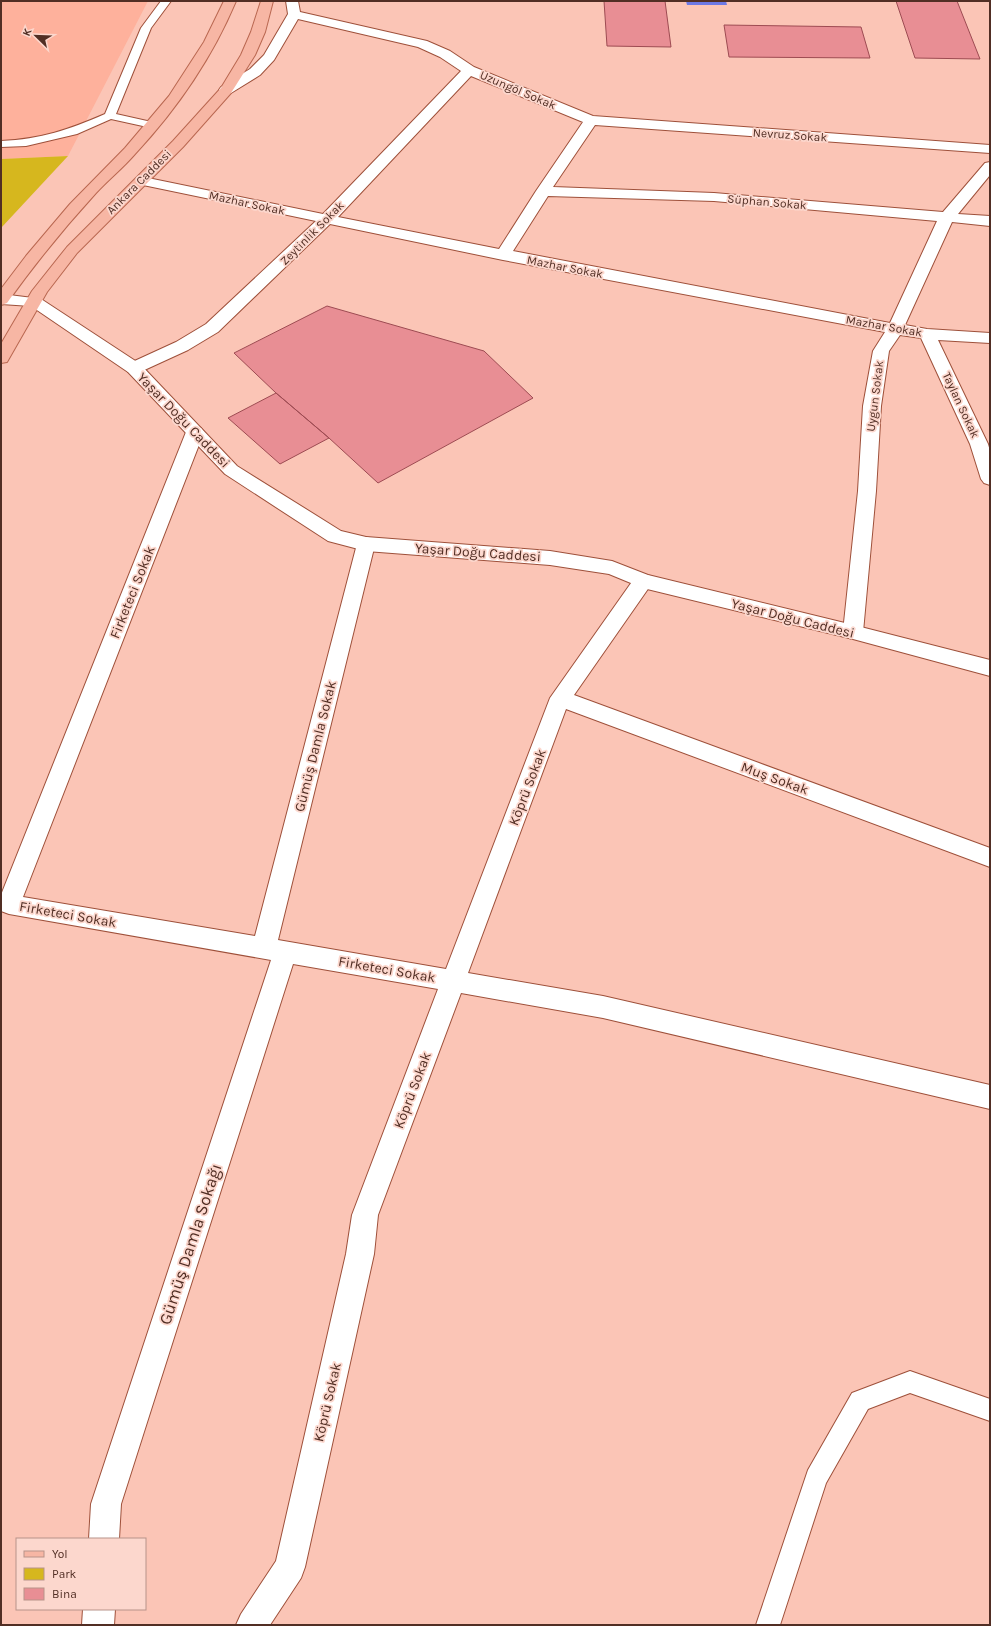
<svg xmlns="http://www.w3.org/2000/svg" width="991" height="1626" viewBox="0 0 991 1626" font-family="Karla,sans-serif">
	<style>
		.built { fill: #feb19c }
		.green { fill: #d6b71e }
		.water { fill: #6d78e4 }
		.building { fill: #e88e94; stroke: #9d4b52 }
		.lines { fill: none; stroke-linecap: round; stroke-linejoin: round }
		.service-casing { stroke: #9e503a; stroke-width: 2 }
		.minor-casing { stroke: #9e503a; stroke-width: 2 }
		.tertiary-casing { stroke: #9e503a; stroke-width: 2 }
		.primary-casing { stroke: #b96750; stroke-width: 2 }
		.service { fill: #fff; fill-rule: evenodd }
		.minor { fill: #fff; fill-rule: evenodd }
		.tertiary { fill: #fff; fill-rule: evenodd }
		.primary { fill: #f7b6a4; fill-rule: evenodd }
		.labels { text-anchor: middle; stroke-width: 3.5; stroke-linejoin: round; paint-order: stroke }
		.far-street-label { font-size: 12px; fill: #512e24; stroke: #fcd7cd }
		.street-label { font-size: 14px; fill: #512e24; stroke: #fcd7cd }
		.near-street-label { font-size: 17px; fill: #512e24; stroke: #fcd7cd }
	</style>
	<rect width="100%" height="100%" fill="#fbc5b6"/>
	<path class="built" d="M 1,1 L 148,1 L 68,156 L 1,159 Z"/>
	<path class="green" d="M 68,156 L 1,228 L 1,159 Z"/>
	<path class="water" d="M 686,1 L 726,1 L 727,5 L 687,5 Z"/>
	<path class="building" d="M 604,1 L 665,1 L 671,47 L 607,46 Z
		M 896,1 L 957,1 L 980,59 L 915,58 Z
		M 724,25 L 861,27 L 870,58 L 729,57 Z
		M 327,306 L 484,351 L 533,398 L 378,483 L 329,438 L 276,393 L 234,353 Z
		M 276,393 L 329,438 L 280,464 L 228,418 Z"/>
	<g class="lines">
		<g class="service-casing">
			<path id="service" d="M 161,1 L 171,1 L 151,28 L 116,114 L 156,123 L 157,125 L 156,127 L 152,128 L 111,119 L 77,134 L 26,146 L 1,147 L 1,141 C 42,139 68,130 105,114 L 141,28 Z
				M 910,1371 L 990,1399 L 990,1421 L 910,1393 L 868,1409 L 826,1483 L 780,1625 L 756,1625 L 808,1470 L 852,1393 Z"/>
		</g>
		<g class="minor-casing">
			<path id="minor" d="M 286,1 L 298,1 L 300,12 L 427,41 L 450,51 L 474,67 L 593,116 L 990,145 L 990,153 L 595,125 L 553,187 L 714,193 L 943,212 L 985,163 L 990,162 L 990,175 L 958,214 L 990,216 L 990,226 L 952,222 L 905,325 L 927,329 L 990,333 L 990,343 L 938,340 L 988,444 L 990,451 L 990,485 L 984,483 L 981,479 L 970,444 L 921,338 L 900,335 L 889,351 L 881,406 L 876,491 L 863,632 L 860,637 L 853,639 L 846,637 L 843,632 L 858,491 L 863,406 L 873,351 L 885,332 L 503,260 L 330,224 L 218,332 L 188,350 L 140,372 L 134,373 L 128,372 L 126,368 L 128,364 L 176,342 L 206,324 L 316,221 L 143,185 L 138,184 L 136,181 L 138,178 L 143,177 L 323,214 L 461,71 L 440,57 L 418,47 L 298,19 L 274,60 L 260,75 L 231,93 L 226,94 L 221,93 L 219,90 L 221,87 L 250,69 L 264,55 L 288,14 ZM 471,76 L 583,122 L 536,191 L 499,249 L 338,217 ZM 548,196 L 714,201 L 937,221 L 890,323 L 513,251 Z
				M 195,426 L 201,428 L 204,432 L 23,897 L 255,936 L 357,544 L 359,539 L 366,537 L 373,539 L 375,544 L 278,940 L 446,969 L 550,698 L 636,576 L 643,574 L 650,576 L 653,581 L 650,586 L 574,695 L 990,848 L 990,867 L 566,709 L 468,973 L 603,996 L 990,1085 L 990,1109 L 603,1018 L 461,993 L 378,1215 L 374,1254 L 305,1567 L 301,1578 L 270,1625 L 236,1625 L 241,1614 L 276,1561 L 346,1254 L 352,1215 L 438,989 L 293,964 L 121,1504 L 119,1539 L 89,1539 L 91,1504 L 271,960 L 9,914 L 1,911 L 1,895 L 186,432 L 189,428 Z
				M 83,1609 L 115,1609 L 114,1625 L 82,1625 Z"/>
		</g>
		<g class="tertiary-casing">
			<path id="tertiary" d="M 1,294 L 41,299 L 140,364 L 237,466 L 341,531 L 366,537 L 550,551 L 612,561 L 648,575 L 853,625 L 990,660 L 990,676 L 853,639 L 643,588 L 609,574 L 550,565 L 366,551 L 328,541 L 225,474 L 128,372 L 31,306 L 1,304 Z"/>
		</g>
		<g class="primary-casing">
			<path id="primary" d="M 224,1 L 236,1 C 212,58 177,109 135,154 C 123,168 109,179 96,193 C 64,228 34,265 7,303 L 1,305 L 1,289 L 26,256 L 70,204 L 125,148 L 169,96 L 204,42 Z
				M 261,1 L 273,1 L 265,32 L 255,55 L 231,93 L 183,147 L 77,253 L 47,292 L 7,362 L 1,363 L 1,344 L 32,291 L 67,247 L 173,141 L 221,88 L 241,55 L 251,32 Z"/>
		</g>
		<use href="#service" class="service"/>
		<use href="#minor" class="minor"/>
		<use href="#tertiary" class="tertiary"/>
		<use href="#primary" class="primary"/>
	</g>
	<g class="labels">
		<g class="far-street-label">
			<text transform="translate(518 90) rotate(23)" y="4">Uzungöl Sokak</text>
			<text transform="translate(790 135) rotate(4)" y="4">Nevruz Sokak</text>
			<text transform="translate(139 182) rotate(-45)" y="4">Ankara Caddesi</text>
			<text transform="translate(767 202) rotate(5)" y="4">Süphan Sokak</text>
			<text transform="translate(247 203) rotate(12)" y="4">Mazhar Sokak</text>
			<text transform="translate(312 233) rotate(-45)" y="4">Zeytinlik Sokak</text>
			<text transform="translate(565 267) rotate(11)" y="4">Mazhar Sokak</text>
			<text transform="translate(884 326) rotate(10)" y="4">Mazhar Sokak</text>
			<text transform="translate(875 396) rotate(-83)" y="4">Uygun Sokak</text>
			<text transform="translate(961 405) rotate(65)" y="4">Taylan Sokak</text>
		</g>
		<g class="street-label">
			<text transform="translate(184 420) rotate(46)" y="5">Yaşar Doğu Caddesi</text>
			<text transform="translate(478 552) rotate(4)" y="5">Yaşar Doğu Caddesi</text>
			<text transform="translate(132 592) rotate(-68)" y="5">Firketeci Sokak</text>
			<text transform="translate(793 618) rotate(14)" y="5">Yaşar Doğu Caddesi</text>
			<text transform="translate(315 746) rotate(-76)" y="5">Gümüş Damla Sokak</text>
			<text transform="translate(775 778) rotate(20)" y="5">Muş Sokak</text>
			<text transform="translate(527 787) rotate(-69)" y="5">Köprü Sokak</text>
			<text transform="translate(68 914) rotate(10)" y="5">Firketeci Sokak</text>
			<text transform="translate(387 969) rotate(10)" y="5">Firketeci Sokak</text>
			<text transform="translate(412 1090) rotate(-69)" y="5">Köprü Sokak</text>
			<text transform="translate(327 1402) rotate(-77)" y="5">Köprü Sokak</text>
		</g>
		<g class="near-street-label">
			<text transform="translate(190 1244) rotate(-72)" y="6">Gümüş Damla Sokağı</text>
		</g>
	</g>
	<rect width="991" height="1626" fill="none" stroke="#512e24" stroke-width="4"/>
	<rect x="16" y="1538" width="130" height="72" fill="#fcd7cd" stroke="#b89389"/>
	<rect x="24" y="1551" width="20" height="6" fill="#f7b6a4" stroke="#b89389"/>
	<text x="52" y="1558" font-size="12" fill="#512e24">Yol</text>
	<rect x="24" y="1568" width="20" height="12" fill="#d6b71e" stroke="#b89389"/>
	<text x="52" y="1578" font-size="12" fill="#512e24">Park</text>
	<rect x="24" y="1588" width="20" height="12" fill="#e88e94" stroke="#b89389"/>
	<text x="52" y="1598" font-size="12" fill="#512e24">Bina</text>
	<g transform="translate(36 36) rotate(293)" stroke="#fcd7cd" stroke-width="3" paint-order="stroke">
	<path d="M0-3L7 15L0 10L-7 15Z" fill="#512e24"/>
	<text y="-6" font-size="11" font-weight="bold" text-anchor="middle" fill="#512e24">K</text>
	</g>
</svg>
